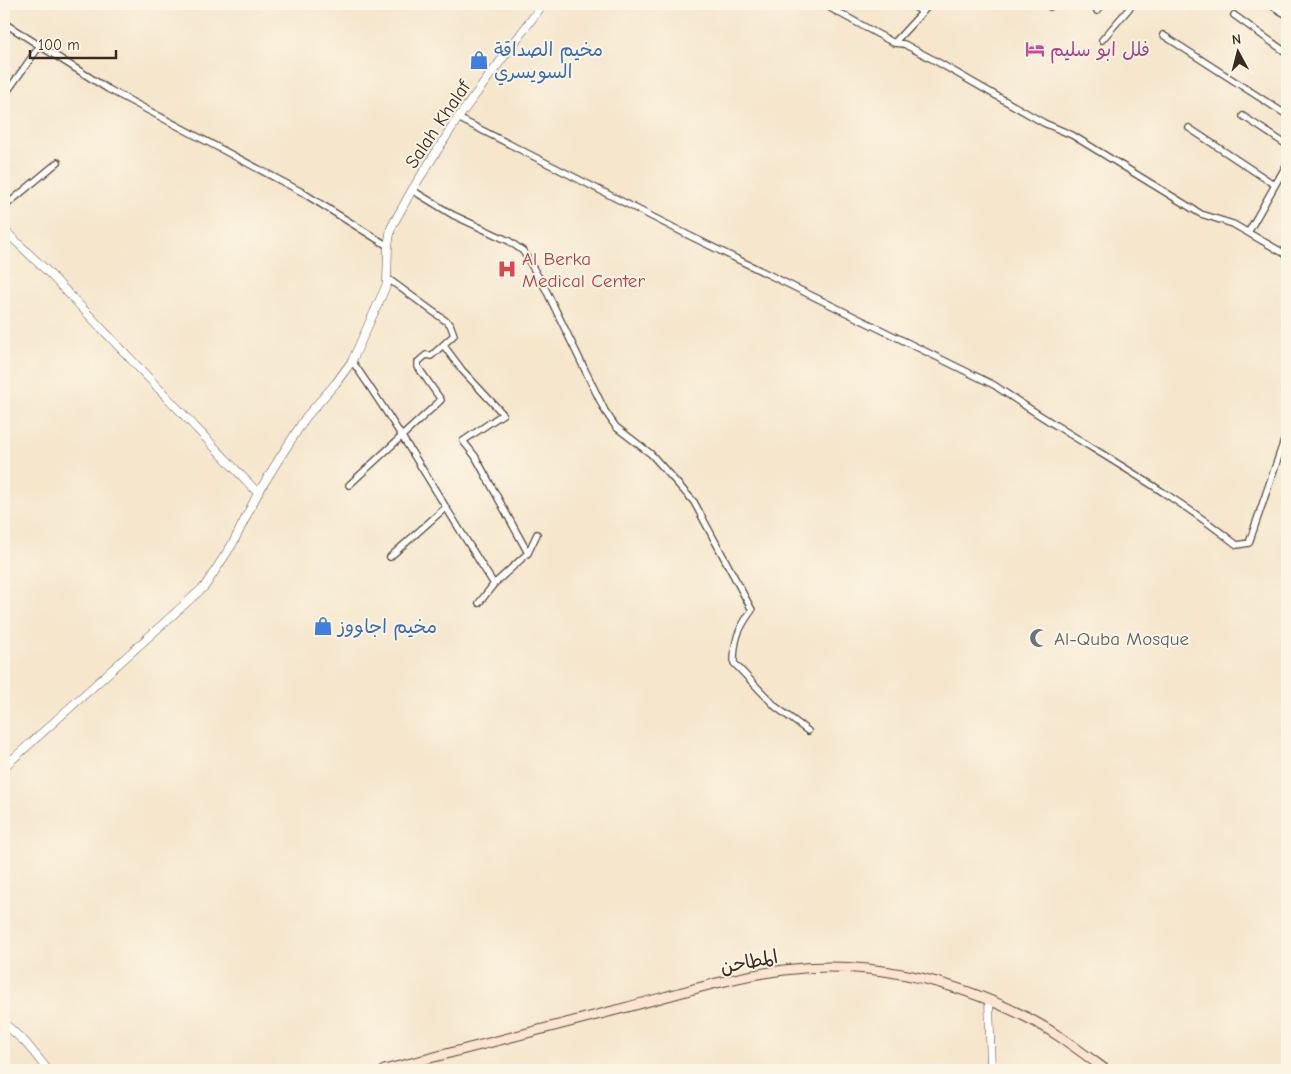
<svg xmlns="http://www.w3.org/2000/svg" width="1291" height="1074" viewBox="0 0 1291 1074" font-family="'Comic Neue','Playpen Sans Arabic',sans-serif">
	<style>
		.lines { fill: none; stroke-linecap: round; stroke-linejoin: round }
		.minor-casing { stroke: #574638; stroke-width: 8 }
		.tertiary-casing { stroke: #574638; stroke-width: 9 }
		.secondary-casing { stroke: #574638; stroke-width: 11 }
		.minor { stroke: #fff; stroke-width: 5.5 }
		.tertiary { stroke: #fff; stroke-width: 8 }
		.secondary { stroke: #fde4d1; stroke-width: 9 }
		.labels { text-anchor: middle; stroke-width: 4; stroke-linejoin: round; paint-order: stroke }
		.shop-label { font-size: 19px; fill: #366cbe; stroke: #fcf5e5; text-anchor: start }
		.hotel-label { font-size: 19px; fill: #b23c85; stroke: #fcf5e5; text-anchor: start }
		.street-label { font-size: 19px; fill: #3b2a1e; stroke: #fcf5e5 }
		.health-label { font-size: 19px; fill: #be3a42; stroke: #fcf5e5; text-anchor: start }
		.worship-label { font-size: 19px; fill: #5b616d; stroke: #fcf5e5; text-anchor: start }
	</style>
	<rect width="100%" height="100%" fill="#fcf5e5"/>
	<filter id="ink" filterUnits="userSpaceOnUse"><feTurbulence type="fractalNoise" baseFrequency=".02" numOctaves="2"/><feDisplacementMap in="SourceGraphic" scale="10" xChannelSelector="R" yChannelSelector="G"/><feConvolveMatrix kernelMatrix="1 2 1 2 8 2 1 2 1" color-interpolation-filters="sRGB"/></filter>
	<filter id="wash" filterUnits="userSpaceOnUse"><feTurbulence type="fractalNoise" baseFrequency=".0096" numOctaves="4" result="noise"/><feDisplacementMap in="SourceGraphic" scale="20" xChannelSelector="R" yChannelSelector="G"/><feGaussianBlur stdDeviation="1.12" result="paint"/><feColorMatrix in="noise" values="0 0 0 0 0 0 0 0 0 0 0 0 0 0 0 0 0 1.4 0 .05"/><feComposite in="paint" operator="in"/></filter>
	<g filter="url(#wash)">
		<rect width="100%" height="100%" fill="#f5e6cc"/>
	</g>
	<g filter="url(#ink)">
		<g class="lines">
			<g class="minor-casing">
				<path id="minor" d="M 823,4 L 894,43 L 904,44 L 934,60 L 1044,123 L 1072,135 L 1201,214 L 1233,224 L 1287,255
					M 911,4 L 922,12
					M 1269,4 L 1287,15
					M 1050,7 L 1053,4
					M 1097,11 L 1103,4
					M 1234,15 L 1287,53
					M 4,23 L 108,89 L 300,191 L 388,246
					M 1163,35 L 1287,115
					M 1102,40 L 1133,4
					M 894,43 L 930,4
					M 4,96 L 39,47
					M 1243,116 L 1287,145
					M 458,118 L 690,236 L 994,385 C 1073,440 1162,485 1237,545 L 1249,543 L 1287,432
					M 1189,128 L 1275,185
					M 412,190 L 453,215 L 509,241 L 523,251 L 545,288 L 605,411 L 616,427 L 651,454 L 694,502 L 752,610 C 738,629 734,640 734,663 L 776,707 L 808,731
					M 4,207 L 58,162
					M 1249,231 L 1287,164
					M 444,346 L 462,370 L 503,414 L 463,441 L 475,456 L 528,553
					M 352,361 C 403,433 446,510 494,584
					M 349,485 L 441,400 L 418,367 L 418,362 L 426,355 L 431,356 L 454,335 L 450,324 L 387,278
					M 390,557 L 445,508
					M 479,603 L 494,584 L 528,553 L 537,534"/>
			</g>
			<g class="tertiary-casing">
				<path id="tertiary" d="M 4,230 L 48,272 L 258,493
					M 4,767 L 205,586 L 233,543 L 258,493 L 279,459 L 306,417 L 336,383 L 352,361 L 387,284 L 388,246 L 391,228 L 412,190 L 458,118 L 543,4
					M 989,1000 L 991,1070
					M 4,1023 L 26,1043 L 48,1070"/>
			</g>
			<g class="secondary-casing">
				<path id="secondary" d="M 384,1070 C 464,1049 544,1029 624,1008 C 677,994 730,977 784,970 C 865,959 951,979 1024,1016 C 1053,1030 1080,1051 1106,1070"/>
			</g>
			<use href="#minor" class="minor"/>
			<use href="#tertiary" class="tertiary"/>
			<use href="#secondary" class="secondary"/>
		</g>
	</g>
	<defs>
		<g id="hotel-bare" transform="scale(1.5)"><path d="M-6-4.5h1.5V1H6V5H4.5V3h-9V5H-6ZM-4 0a1.8 1.8 0 1 1 3.6 0ZM.5 0V-2.5h3Q6-2.5 6 0Z" fill="#d1479c" stroke="#fcf5e5" stroke-width="2.5" paint-order="stroke"/></g>
		<g id="shop-bare" transform="scale(1.5)"><path d="M-5-2.5h2.3a2.7 3.5 0 0 1 5.4 0H5L5.5 6h-11ZM-1.5-2.5h3a1.5 2.3 0 0 0-3 0Z" fill="#3f7fe0" stroke="#fcf5e5" stroke-width="2.5" paint-order="stroke"/></g>
		<g id="hospital-bare" transform="scale(1.5)"><path d="M-5-5h3v3.5h4V-5h3V5h-3V1.5h-4V5h-3Z" fill="#e0444e" stroke="#fcf5e5" stroke-width="2.5" paint-order="stroke"/></g>
		<g id="mosque-bare" transform="scale(1.5)"><path d="M3.5-4.9A6 6 0 1 0 3.5 4.9A5 5 0 1 1 3.5-4.9Z" fill="#6b7280" stroke="#fcf5e5" stroke-width="2.5" paint-order="stroke"/></g>
	</defs>
	<g fill-rule="evenodd">
		<use href="#hotel-bare" x="1035" y="49"/>
		<use href="#shop-bare" x="479" y="60"/>
		<use href="#hospital-bare" x="507" y="269"/>
		<use href="#shop-bare" x="323" y="626"/>
		<use href="#mosque-bare" x="1039" y="638"/>
	</g>
	<g class="labels">
		<g class="shop-label">
			<text x="494" y="56">مخيم الصداقة<tspan x="494" dy="22">السويسري</tspan></text>
			<text x="338" y="633">مخيم اجاووز</text>
		</g>
		<g class="hotel-label">
			<text x="1050" y="56">فلل ابو سليم</text>
		</g>
		<g class="street-label">
			<text transform="translate(437 124) rotate(-56)" y="7">Salah Khalaf</text>
			<text transform="translate(749 961) rotate(-11)" y="7">المطاحن</text>
		</g>
		<g class="health-label">
			<text x="522" y="265">Al Berka<tspan x="522" dy="22">Medical Center</tspan></text>
		</g>
		<g class="worship-label">
			<text x="1054" y="645">Al-Quba Mosque</text>
		</g>
	</g>
	<rect width="1291" height="1074" fill="none" stroke="#fcf5e5" stroke-width="20"/>
	<g transform="translate(1238 52) rotate(353)" stroke="#fcf5e5" stroke-width="4" paint-order="stroke">
	<path d="M0-4L9 19L0 12L-9 19Z" fill="#3b2a1e"/>
	<text y="-8" font-size="14" font-weight="bold" text-anchor="middle" fill="#3b2a1e">N</text>
	</g>
	<path d="M30 50v8h86v-8" fill="none" stroke="#3b2a1e" stroke-width="2.5"/>
	<text x="38" y="50" font-size="15" fill="#3b2a1e" stroke="#fcf5e5" stroke-width="4" paint-order="stroke">100 m</text>
</svg>
